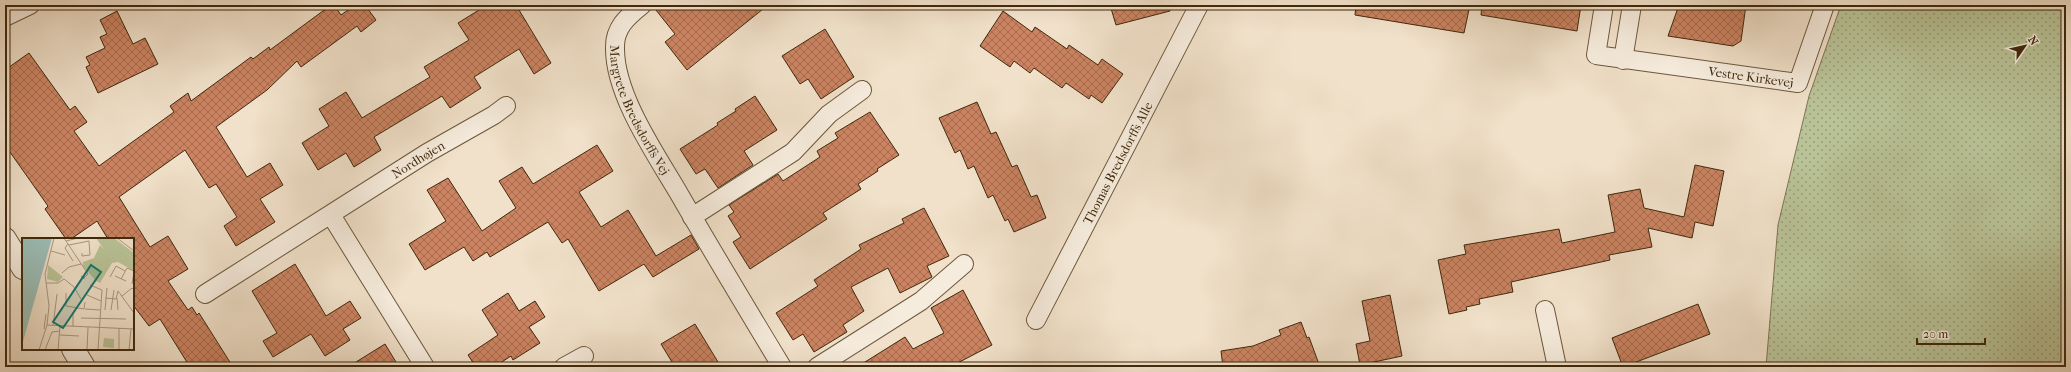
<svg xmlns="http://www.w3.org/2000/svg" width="2071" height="372" viewBox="0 0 2071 372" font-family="'IM FELL French Canon',serif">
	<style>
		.green { fill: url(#green-dots); stroke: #7c7652 }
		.building { fill: url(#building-cross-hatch); stroke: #3f290c }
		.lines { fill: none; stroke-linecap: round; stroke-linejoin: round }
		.minor-casing { stroke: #6c573c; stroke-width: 20 }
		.tertiary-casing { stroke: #6c573c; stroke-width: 24 }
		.minor { stroke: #f6ecdd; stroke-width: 18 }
		.tertiary { stroke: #f6ecdd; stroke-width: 22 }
		.labels { text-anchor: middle; stroke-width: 3.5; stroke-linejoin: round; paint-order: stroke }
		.street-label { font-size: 13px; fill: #3f290c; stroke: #f6ecdd }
		.inset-road { fill: none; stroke: #aa977e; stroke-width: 1 }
		.view { fill: #0f766e; fill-opacity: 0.15; stroke: #0f766e; stroke-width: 2 }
		.inset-edge { fill: none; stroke: #3f290c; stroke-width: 2 }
	</style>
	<defs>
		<pattern id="green-dots" width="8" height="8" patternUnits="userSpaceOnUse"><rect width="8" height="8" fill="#b9c397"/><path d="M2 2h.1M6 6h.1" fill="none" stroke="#989e7a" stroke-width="1.8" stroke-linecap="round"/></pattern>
		<pattern id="building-cross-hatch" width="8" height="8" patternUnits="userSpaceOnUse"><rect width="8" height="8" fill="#cb8361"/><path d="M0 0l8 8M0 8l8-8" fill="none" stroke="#a66b4e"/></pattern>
	</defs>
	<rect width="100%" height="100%" fill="#f1e1ca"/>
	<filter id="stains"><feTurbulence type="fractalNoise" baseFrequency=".005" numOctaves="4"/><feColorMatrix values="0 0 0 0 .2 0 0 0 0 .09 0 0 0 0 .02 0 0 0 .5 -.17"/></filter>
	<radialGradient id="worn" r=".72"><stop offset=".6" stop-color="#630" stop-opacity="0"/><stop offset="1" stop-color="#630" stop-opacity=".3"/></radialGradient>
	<path class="green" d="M 1841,5 L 2066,5 L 2066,367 L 1766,367 L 1778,225 L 1809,96 Z"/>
	<path class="building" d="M 331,5 L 334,5 L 341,15 L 355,5 L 365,5 L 376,20 L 361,32 L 357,26 L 301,67 L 297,61 L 267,90 L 216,127 L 247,177 L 270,163 L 283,185 L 260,199 L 275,222 L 236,246 L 224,226 L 237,217 L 216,184 L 209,188 L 185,150 L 119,197 L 150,247 L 168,236 L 188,269 L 168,281 L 188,310 L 192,307 L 197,315 L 199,313 L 233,367 L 190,367 L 160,319 L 149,326 L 133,305 L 133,239 L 108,239 L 97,221 L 71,239 L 66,239 L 45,209 L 48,206 L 5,145 L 5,70 L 29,53 L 70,110 L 75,106 L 87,122 L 74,131 L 99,166 L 174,112 L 170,106 L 188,93 L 191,101 L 251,57 L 253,59 L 269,47 L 270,50 Z
		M 487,5 L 516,5 L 551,63 L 534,74 L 519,49 L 474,77 L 481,88 L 450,108 L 442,96 L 374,137 L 381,150 L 354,167 L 346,153 L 318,170 L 302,143 L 329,126 L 319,109 L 346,92 L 362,118 L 430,77 L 424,67 L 469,40 L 458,23 Z
		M 652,5 L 768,5 L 687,70 L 665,42 L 675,34 Z
		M 1110,5 L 1169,5 L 1170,11 L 1116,25 Z
		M 1356,5 L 1470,5 L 1464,33 L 1355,15 Z
		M 1482,5 L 1581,5 L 1577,31 L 1481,15 Z
		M 1679,5 L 1746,5 L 1741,41 L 1733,46 L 1668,36 Z
		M 117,11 L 133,44 L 145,38 L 158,64 L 98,93 L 86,67 L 90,65 L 86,57 L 105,48 L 100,37 L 107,34 L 100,20 Z
		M 1003,11 L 1032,32 L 1035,27 L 1067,49 L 1069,45 L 1098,65 L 1102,59 L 1123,74 L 1102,103 L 1091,95 L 1089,99 L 1066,83 L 1062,88 L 1034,68 L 1030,73 L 1014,61 L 1010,67 L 980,46 Z
		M 825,29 L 854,77 L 821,99 L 808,79 L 800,84 L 782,56 Z
		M 755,96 L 777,130 L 744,151 L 753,165 L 718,188 L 705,169 L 696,174 L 680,149 L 718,125 L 717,123 L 736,111 L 735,109 Z
		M 977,102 L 991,134 L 996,132 L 1012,167 L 1017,165 L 1031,197 L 1037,195 L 1046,218 L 1014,232 L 1008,219 L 1005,221 L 993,195 L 988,198 L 974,166 L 968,169 L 960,150 L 955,153 L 939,118 Z
		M 870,112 L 899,155 L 877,169 L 878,171 L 858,184 L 861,189 L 823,213 L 827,219 L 750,269 L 733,242 L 741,237 L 728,216 L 734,212 L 729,205 L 778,174 L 783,181 L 820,157 L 817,151 L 838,138 L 835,133 Z
		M 597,145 L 613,171 L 579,192 L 601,227 L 628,210 L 656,256 L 691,235 L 699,249 L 653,277 L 644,264 L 599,291 L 568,239 L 562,243 L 548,222 L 490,257 L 487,252 L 473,261 L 464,247 L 425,270 L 409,244 L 446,221 L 427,190 L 448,178 L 482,231 L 516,208 L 499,181 L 522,167 L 533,184 Z
		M 1695,165 L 1724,171 L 1713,226 L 1695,222 L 1692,238 L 1648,228 L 1652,247 L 1609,255 L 1610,260 L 1511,282 L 1513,292 L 1479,299 L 1480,304 L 1466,307 L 1467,310 L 1449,314 L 1438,260 L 1466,254 L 1464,245 L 1559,229 L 1562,243 L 1615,232 L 1608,195 L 1640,189 L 1644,208 L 1684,217 Z
		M 924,208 L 949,256 L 927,266 L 932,277 L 900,293 L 888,268 L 851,287 L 864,311 L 843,325 L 847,332 L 814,352 L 803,334 L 793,340 L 776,313 L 818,286 L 814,280 L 861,249 L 859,245 L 904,223 L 902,219 Z
		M 295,264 L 326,316 L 350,301 L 361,318 L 343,329 L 350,340 L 325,356 L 311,334 L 273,357 L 263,341 L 277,333 L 252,291 Z
		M 963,290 L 992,345 L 950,367 L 857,367 L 905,337 L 913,349 L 944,333 L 931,308 Z
		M 508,293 L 519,311 L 535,301 L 545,317 L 529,327 L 540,343 L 513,360 L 511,356 L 494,367 L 476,367 L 468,355 L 498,335 L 482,310 Z
		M 1390,295 L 1402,356 L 1360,365 L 1356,344 L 1370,341 L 1362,301 Z
		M 1698,304 L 1710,334 L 1623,367 L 1612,338 Z
		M 1301,322 L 1307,338 L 1309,337 L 1320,367 L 1223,367 L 1221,351 L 1253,346 L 1281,335 L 1279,330 Z
		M 695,324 L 721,367 L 675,367 L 661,344 Z
		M 385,344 L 399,367 L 348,367 Z"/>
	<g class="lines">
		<g class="minor-casing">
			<g id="minor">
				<path id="s1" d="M 642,5 C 627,17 614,28 615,49 C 615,95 655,153 678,192 C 712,251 747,309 782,367"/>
				<path id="s2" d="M 1604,5 L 1596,55 L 1798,83 L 1825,5"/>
				<path d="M 5,17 L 30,5"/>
				<path d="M 1623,60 L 1632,5"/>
				<path d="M 331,215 L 425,367"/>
				<path d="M 692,217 L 793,152 L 829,114 L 862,90"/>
				<path id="s3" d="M 205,294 L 427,153 L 494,115 L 506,106"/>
				<path d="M 1545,310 L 1557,367"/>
				<path id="s4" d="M 1036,320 L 1199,5"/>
				<path d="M 564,367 L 584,356"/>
				<path d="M 817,367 L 921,301 L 964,264"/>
			</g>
		</g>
		<g class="tertiary-casing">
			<path id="tertiary" d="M 5,239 L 23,268
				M 73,349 L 84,367"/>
		</g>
		<use href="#minor" class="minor"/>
		<use href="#tertiary" class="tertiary"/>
	</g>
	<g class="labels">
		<g class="street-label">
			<text dy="5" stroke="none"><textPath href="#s2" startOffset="207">Vestre Kirkevej</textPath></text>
			<text dy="5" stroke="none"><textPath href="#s1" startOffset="120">Margrete Bredsdorffs Vej</textPath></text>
			<text dy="5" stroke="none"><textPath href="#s3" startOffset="252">Nordhøjen</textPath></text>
			<text dy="5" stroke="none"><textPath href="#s4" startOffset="177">Thomas Bredsdorffs Alle</textPath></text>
		</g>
	</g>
	<g transform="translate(22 238)">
		<rect width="112" height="112" fill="#f1e1ca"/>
		<path d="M 78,7 L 82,11 L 104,15 L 112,20 L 112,33 L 96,24 L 90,25 L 78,45 L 74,43 L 61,28 L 61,24 L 72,20 ZM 26,27 L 41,39 L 36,44 L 25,41 ZM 82,100 L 92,101 L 92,110 L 81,109 Z" fill="#b9c397"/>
		<path d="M 74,0 L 92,0 L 112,15 L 112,20 L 104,15 L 96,16 L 82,11 Z" fill="#b9c397"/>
		<path d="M 0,0 L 30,0 L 0,107 Z" fill="#9bbeb7"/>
		<path class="inset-road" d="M 42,0 L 66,36 L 62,40 L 62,41 L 59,38 L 62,40M 95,0 L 112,13M 44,3 L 56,0M 46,6 L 43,10 L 51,23M 47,7 L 67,3 L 68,17 L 60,18 L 60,15M 29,13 L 43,17M 40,35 L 47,29 L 59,26M 93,38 L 104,43M 88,39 L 94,28 L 103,33M 99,41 L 105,30 L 112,33M 24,45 L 36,45 L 42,41 L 52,49 L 59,61M 110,46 L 112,34M 68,47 L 80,52 L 76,112M 96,53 L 112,75M 44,55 L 44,68 L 62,71 L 63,64M 65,57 L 79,63M 100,58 L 110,50 L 112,52M 83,60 L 94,61 L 96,53M 95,60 L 96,72M 63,71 L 78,72M 83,72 L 85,50M 89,72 L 92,52M 59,80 L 104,81M 25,87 L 112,91M 31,88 L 35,56M 51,88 L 51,74M 22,91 L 24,76M 38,97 L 57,98M 17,112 L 25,87 L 27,68 L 23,36 L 32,0M 23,112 L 30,94 L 38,93M 36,112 L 38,88M 65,112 L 66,89M 97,112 L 97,90M 107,112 L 109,91"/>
		<path class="view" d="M 69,27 L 79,34 L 41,90 L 31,84 Z"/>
		<rect width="112" height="112" class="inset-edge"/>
	</g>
	<rect width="2071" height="372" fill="none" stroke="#f1e1ca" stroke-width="20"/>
	<rect x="6" y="6" width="2059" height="360" fill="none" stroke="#3f290c" stroke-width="2"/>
	<rect x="10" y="10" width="2051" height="352" fill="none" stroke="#3f290c"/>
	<g transform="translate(2025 46) rotate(56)" stroke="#f6ecdd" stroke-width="3" paint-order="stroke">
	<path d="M0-3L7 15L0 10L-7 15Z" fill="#3f290c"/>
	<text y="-6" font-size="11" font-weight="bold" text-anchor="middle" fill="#3f290c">N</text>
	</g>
	<path d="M1917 338v6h68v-6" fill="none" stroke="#3f290c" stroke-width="2"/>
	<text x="1923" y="338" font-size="12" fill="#3f290c" stroke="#f6ecdd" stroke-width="3" paint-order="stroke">20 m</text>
	<rect width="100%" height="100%" filter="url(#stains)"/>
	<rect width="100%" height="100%" fill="url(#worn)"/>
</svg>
